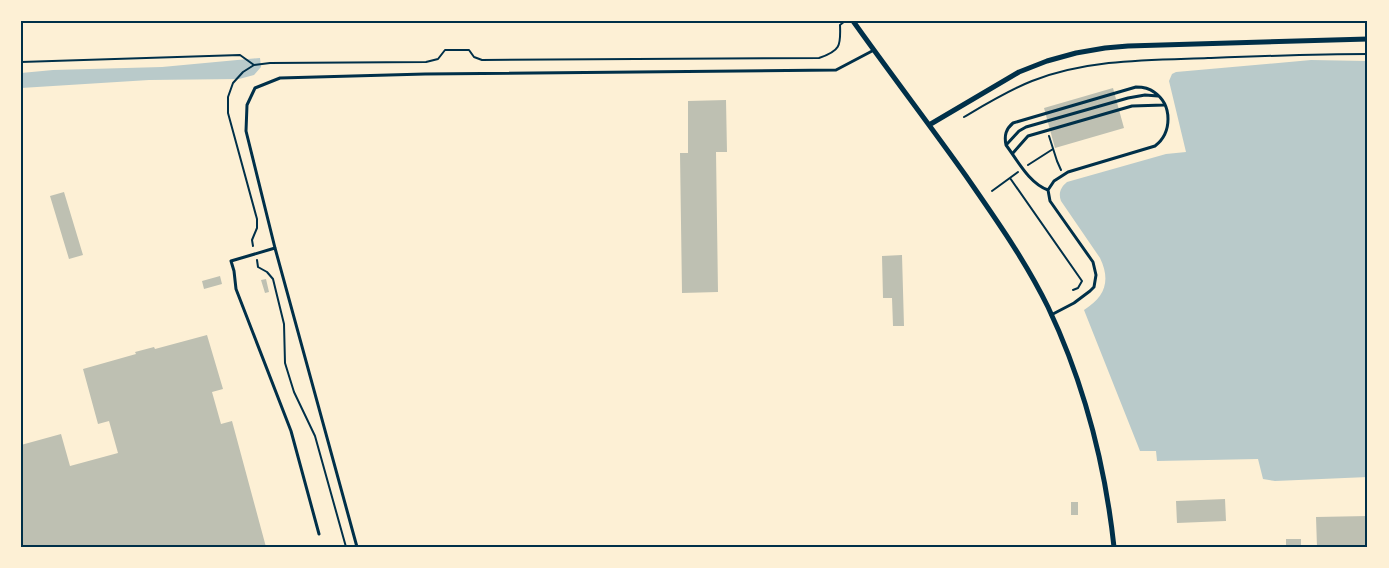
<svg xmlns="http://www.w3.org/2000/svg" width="1389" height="568" viewBox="0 0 1389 568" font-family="'DM Sans',sans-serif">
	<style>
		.green { fill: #b9caca }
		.building { fill: #bec0b2 }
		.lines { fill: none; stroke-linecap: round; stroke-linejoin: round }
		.path { stroke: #003049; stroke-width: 2 }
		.service { stroke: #003049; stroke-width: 3 }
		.minor { stroke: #003049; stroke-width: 5 }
		.neatline { fill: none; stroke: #003049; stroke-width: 2 }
	</style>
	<rect width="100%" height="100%" fill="#fdf0d5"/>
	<path class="green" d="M 260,58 L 261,67 L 254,75 L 239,79 L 149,80 L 21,88 L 21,73 L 53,70 L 162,67 Z
		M 1311,60 L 1368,61 L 1368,477 L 1275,481 L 1263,479 L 1258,459 L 1157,461 L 1156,451 L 1140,451 L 1084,310 C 1105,297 1111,281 1100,258 L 1061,201 C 1058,193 1061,187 1067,182 L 1166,154 L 1186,152 L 1169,81 L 1172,74 L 1176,72 Z"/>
	<path class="building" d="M 1113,88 L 1124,128 L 1055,148 L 1044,108 Z
		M 726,100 L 727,152 L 716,152 L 718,292 L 682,293 L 680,153 L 688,153 L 688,101 Z
		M 64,192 L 83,255 L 69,259 L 50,196 Z
		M 902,255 L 904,326 L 893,326 L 892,298 L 883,298 L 882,256 Z
		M 220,276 L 222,284 L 204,289 L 202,281 Z
		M 266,279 L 269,292 L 265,293 L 261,280 Z
		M 207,335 L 223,389 L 212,392 L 221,424 L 232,421 L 266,547 L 21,547 L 21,445 L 61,434 L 70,466 L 118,453 L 109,421 L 98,424 L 83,369 L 136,354 L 135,352 L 154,347 L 155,349 Z
		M 1225,499 L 1226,521 L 1177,523 L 1176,501 Z
		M 1071,502 L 1078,502 L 1078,515 L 1071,515 Z
		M 1368,516 L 1368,547 L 1317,547 L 1316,517 Z
		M 1286,539 L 1301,539 L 1301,547 L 1286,547 Z"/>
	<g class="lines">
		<path class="path" d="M 1367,21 L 1368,23
			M 21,62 L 240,55 L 254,65
			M 964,117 C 986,104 1009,90 1032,81 C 1088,59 1150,60 1208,58 C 1262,56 1315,54 1368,54
			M 1049,136 L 1057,161 L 1061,170
			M 1028,165 L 1053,149
			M 1010,178 L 1082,281 L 1078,288 L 1073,290
			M 992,191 L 1018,172
			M 253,246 L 252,240 L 257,228 L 257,219 L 228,113 L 228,97 L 233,83 L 243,72 L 254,65 L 270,63 L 426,62 L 438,59 L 445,50 L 469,50 L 474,57 L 482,60 L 819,58 C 840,51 841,46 840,25 L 845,21
			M 257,260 L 258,267 L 267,272 L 273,279 L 284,324 L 285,363 L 294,392 L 315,436 L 346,547"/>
		<path class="service" d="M 1007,144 L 1019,131 L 1026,127 L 1128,98 L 1145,95 L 1158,96
			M 1013,153 L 1028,136 L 1132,106 L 1164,105
			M 1048,190 C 1029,183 1018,161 1006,145 C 1004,135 1006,129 1013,123 L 1136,87 C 1143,87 1149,88 1154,92 C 1173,105 1172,133 1155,146 L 1068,172 L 1054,181 L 1048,190 L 1050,201 L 1093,262 L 1096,275 L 1094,287 L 1090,291 L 1074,303 L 1051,315
			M 275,248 L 231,261 L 234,271 L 236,289 L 291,431 L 319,534
			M 357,547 L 275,248 L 246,131 L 247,105 L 255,88 L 280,78 L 425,74 L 836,70 L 874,50"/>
		<path class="minor" d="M 853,21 C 890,73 929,124 966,176 C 995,218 1025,260 1048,307 C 1084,383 1105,464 1114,547
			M 929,125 L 1019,72 L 1047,61 L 1076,53 L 1105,48 L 1128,46 L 1368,39"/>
	</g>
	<rect width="1389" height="568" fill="none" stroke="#fdf0d5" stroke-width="45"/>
	<rect x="22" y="22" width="1344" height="524" class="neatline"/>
</svg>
